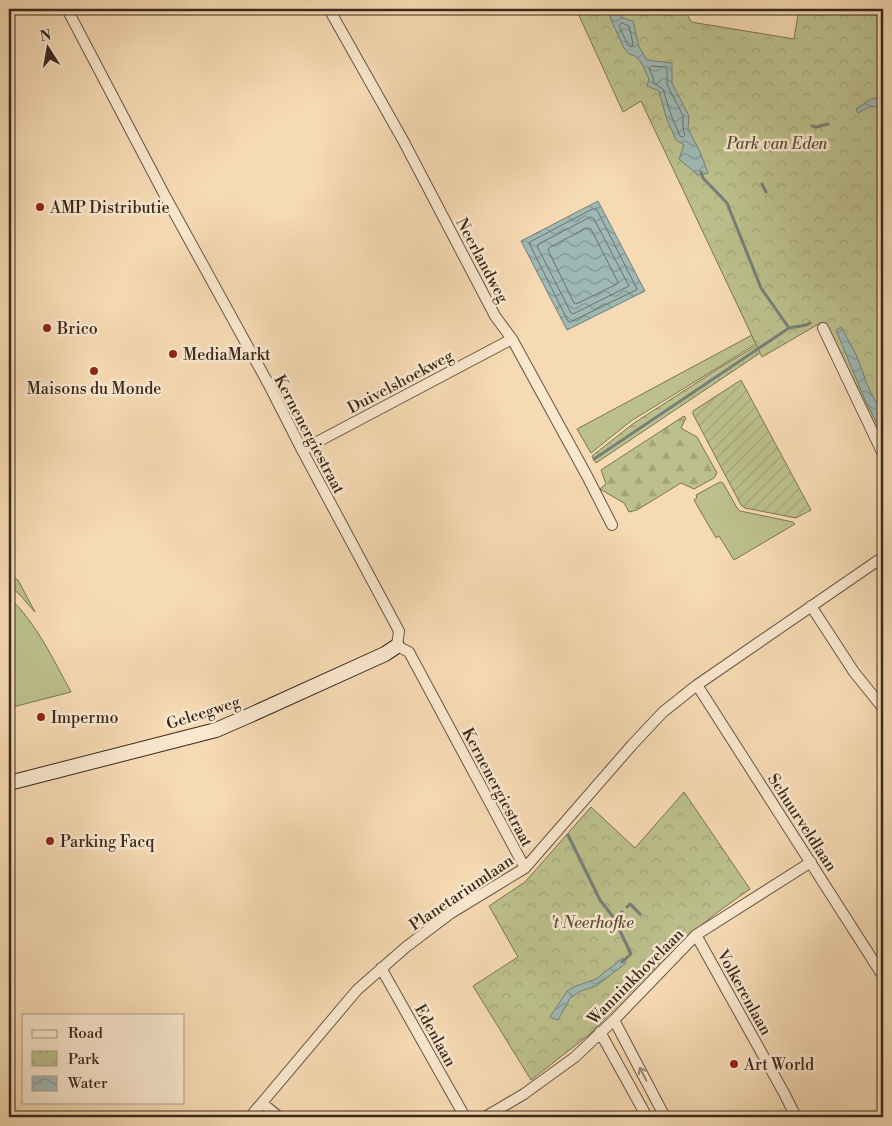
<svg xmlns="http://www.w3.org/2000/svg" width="892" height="1126" viewBox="0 0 892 1126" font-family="'Libre Bodoni',serif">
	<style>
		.grass { fill: #bcc08c; stroke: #7a7454 }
		.forest { fill: url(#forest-firs); stroke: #7a7454 }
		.wetland { fill: url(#wetland-marsh); stroke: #7a7454 }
		.park { fill: url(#park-crowns); stroke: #7a7454 }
		.garden { fill: url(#garden-furrows); stroke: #7a7454 }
		.water { fill: url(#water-waves); stroke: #767f78 }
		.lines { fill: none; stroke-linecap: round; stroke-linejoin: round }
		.shore { stroke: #6c7169; stroke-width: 1 }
		.stream { stroke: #767f78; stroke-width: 3 }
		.street-casing { stroke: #685542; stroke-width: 12 }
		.secondary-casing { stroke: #39291d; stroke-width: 16 }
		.street { stroke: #f9e7ce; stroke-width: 10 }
		.secondary { stroke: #f9e7ce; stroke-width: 14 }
		.oneway { stroke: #998876 }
		.poi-dot { fill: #8f2418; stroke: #f9e7ce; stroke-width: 2 }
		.labels { text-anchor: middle; stroke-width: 5; stroke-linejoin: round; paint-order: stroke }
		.park-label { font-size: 16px; font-style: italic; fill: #5a4f39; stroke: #f9e7ce }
		.poi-label { font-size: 16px; fill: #39291d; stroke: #f9e7ce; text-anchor: start }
		.street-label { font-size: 16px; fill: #39291d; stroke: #f9e7ce }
	</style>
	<defs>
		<pattern id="forest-firs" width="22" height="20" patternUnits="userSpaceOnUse" patternTransform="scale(1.25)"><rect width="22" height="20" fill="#bcc08c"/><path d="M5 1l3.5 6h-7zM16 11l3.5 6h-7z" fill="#a2a578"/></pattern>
		<pattern id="wetland-marsh" width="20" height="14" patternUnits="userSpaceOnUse" patternTransform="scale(1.25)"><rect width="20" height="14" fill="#bcc08c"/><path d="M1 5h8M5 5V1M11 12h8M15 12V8" fill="none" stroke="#a2a578"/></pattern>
		<pattern id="park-crowns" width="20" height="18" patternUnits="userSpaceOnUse" patternTransform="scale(1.25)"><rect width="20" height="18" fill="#bcc08c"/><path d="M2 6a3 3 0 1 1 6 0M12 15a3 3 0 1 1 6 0" fill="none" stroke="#a2a578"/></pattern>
		<pattern id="garden-furrows" width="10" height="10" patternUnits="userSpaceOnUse" patternTransform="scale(1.25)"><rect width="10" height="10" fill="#bcc08c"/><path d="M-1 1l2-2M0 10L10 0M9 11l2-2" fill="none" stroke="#a2a578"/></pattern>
		<pattern id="water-waves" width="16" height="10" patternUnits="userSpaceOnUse" patternTransform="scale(1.25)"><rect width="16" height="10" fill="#9eb9b5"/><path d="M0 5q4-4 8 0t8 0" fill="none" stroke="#829693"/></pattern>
	</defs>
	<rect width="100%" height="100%" fill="#f6dab3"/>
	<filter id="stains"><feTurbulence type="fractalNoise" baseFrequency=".004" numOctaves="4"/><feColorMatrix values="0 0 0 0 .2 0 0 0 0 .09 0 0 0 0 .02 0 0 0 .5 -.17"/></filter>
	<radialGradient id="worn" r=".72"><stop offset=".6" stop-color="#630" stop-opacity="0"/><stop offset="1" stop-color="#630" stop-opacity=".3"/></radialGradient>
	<path class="grass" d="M 752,335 L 756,344 L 631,421 L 591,453 L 577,429 Z
		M 721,482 L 723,483 L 737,508 L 740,511 L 793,522 L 795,524 L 734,560 L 719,536 L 716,538 L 694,500 L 697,498 L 696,495 L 718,483 Z
		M 9,576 L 18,580 L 35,612 L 20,595 L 9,585 Z
		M 9,597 C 37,624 53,659 71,692 L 9,708 Z"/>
	<path class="forest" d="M 684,416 L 686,418 L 681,428 L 697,437 L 717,473 L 714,478 L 694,489 L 681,483 L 637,510 L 629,512 L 624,503 L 600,489 L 606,484 L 601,470 Z"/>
	<path class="wetland" d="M 768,339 L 763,351 L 596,463 L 592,456 L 634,423 L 721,367 Z"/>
	<path class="park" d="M 576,9 L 685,9 L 691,22 L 794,39 L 799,9 L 883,9 L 883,454 L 822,322 L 762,357 L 641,101 L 623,112 Z
		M 684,792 L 750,889 L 715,914 L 673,949 L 590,1034 L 531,1080 L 473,986 L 518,957 L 489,906 L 525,882 L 591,807 L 635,848 Z"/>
	<path class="garden" d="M 741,380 L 811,510 L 796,518 L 745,508 L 741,505 L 693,414 L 693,411 Z"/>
	<path class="water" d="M 609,9 L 619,9 L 622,18 L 633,21 L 639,47 L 647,60 L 672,63 L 672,83 L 689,116 L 688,129 L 700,152 L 708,173 L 698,175 L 679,159 L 684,145 L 676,140 L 666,117 L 659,91 L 647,86 L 649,79 L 641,62 L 635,56 L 629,54 L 624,48 L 611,20 Z
		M 883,97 L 883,108 L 871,106 L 858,113 L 856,109 L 871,99 Z
		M 598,201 L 645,291 L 567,330 L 521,241 Z
		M 841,327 C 847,338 853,348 858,359 C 865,378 869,395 883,411 L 883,435 L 865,400 L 836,330 Z
		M 623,958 L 626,963 L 596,986 L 581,991 L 570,998 L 558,1020 L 550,1017 L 567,991 L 576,986 L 596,979 Z"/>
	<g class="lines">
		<path class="shore" d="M 622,23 L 629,26 L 633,44 L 632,47 L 628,45 L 619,26 L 620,24 Z
			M 652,66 L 665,67 L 667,69 L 667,84 L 683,116 L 683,129 L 685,135 L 683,137 L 680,136 L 671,115 L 663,89 L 654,83 L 653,77 L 649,69 L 650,67 Z
			M 593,209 L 597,210 L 637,289 L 636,290 L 570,322 L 568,321 L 529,243 L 530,242 Z
			M 591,217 L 594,219 L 629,286 L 573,314 L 571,313 L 537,246 L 539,244 Z
			M 587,228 L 591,229 L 618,282 L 617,284 L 576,304 L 574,303 L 548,250 L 549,248 Z"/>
		<path class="stream" d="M 812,126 L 816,127 L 828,124
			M 701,172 L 703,178 L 727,203 L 761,288 L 789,328
			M 762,184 L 766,192
			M 594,459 L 789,328 L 806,325 L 810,323
			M 568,835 L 600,900 L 614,918 L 631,954 L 622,962
			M 627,907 L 630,904 L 640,914
			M 614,918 L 622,912"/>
		<g class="street-casing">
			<path id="street" d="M 67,9 L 164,194 L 269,385 L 302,450 L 399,631 L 397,646 L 409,652 L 525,868
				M 329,9 L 404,142 L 495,316 L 512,339 L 587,476 L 612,525
				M 823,328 L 883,454
				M 302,450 L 512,339
				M 811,606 L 854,672 L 883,708
				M 697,685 L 883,976
				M 696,935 L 784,1093 L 796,1117
				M 381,968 L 465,1117
				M 614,1020 L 665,1117
				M 600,1032 L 647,1117
				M 262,1103 L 279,1117
				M 250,1117 L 357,990 L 406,947 L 451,913 L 525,868 L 632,745 L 663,712 L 697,685 L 883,557
				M 485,1117 L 524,1094 L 575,1057 L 614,1020 L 696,935 L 811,862"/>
		</g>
		<g class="secondary-casing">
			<path id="secondary" d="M 9,783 L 216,730 L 246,717 L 385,654 L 397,646"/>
		</g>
		<use href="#street" class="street"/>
		<use href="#secondary" class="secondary"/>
	</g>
	<defs><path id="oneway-shaft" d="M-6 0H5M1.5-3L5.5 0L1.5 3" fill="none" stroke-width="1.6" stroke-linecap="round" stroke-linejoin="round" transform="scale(1.25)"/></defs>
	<use class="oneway" href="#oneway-shaft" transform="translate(643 1074) rotate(-117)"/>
	<g class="poi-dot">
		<circle cx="40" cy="207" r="5"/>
		<circle cx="47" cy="328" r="5"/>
		<circle cx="173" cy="354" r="5"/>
		<circle cx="94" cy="371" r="5"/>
		<circle cx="41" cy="717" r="5"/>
		<circle cx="50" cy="841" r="5"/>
		<circle cx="734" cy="1064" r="5"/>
	</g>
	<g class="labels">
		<g class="park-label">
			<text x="777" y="149">Park van Eden</text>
			<text x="592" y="928">'t Neerhofke</text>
		</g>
		<g class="poi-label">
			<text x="50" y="213">AMP Distributie</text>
			<text x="57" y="334">Brico</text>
			<text x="183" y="360">MediaMarkt</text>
			<text x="94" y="394" text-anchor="middle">Maisons du Monde</text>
			<text x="51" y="723">Impermo</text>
			<text x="60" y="847">Parking Facq</text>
			<text x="744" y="1070">Art World</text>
		</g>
		<g class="street-label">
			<text transform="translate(483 260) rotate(62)" y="6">Neerlandweg</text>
			<text transform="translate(400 381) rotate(-28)" y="6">Duivelshoekweg</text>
			<text transform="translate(310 434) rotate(62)" y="6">Kernenergiestraat</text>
			<text transform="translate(203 712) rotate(-18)" y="6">Geleegweg</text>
			<text transform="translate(498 787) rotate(62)" y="6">Kernenergiestraat</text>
			<text transform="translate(803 822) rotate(57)" y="6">Schuurveldlaan</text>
			<text transform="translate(461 892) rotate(-34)" y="6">Planetariumlaan</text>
			<text transform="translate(635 976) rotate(-45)" y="6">Wanninkhovelaan</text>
			<text transform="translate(745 992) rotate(61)" y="6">Volkerenlaan</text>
			<text transform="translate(436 1035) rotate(61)" y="6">Edenlaan</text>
		</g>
	</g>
	<rect width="892" height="1126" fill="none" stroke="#f6dab3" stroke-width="30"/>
	<rect x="10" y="10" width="872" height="1106" fill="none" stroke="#39291d" stroke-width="2.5"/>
	<rect x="15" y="15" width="862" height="1096" fill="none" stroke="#39291d"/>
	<rect x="22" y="1014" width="162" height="90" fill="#f9e7ce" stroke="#ac9b87"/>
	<rect x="32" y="1030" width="25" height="8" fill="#f9e7ce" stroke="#ac9b87"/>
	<text x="68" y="1038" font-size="15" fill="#39291d">Road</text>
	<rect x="32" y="1051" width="25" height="15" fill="url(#park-crowns)" stroke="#ac9b87"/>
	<text x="68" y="1064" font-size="15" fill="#39291d">Park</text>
	<rect x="32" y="1076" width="25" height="15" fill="url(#water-waves)" stroke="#ac9b87"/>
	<text x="68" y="1088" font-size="15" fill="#39291d">Water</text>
	<g transform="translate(48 48) rotate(349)" stroke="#f9e7ce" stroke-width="4" paint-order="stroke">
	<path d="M0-4L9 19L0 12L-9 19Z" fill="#39291d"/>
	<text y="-8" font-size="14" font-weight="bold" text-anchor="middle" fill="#39291d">N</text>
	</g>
	<rect width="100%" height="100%" filter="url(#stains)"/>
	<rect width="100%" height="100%" fill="url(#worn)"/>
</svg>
